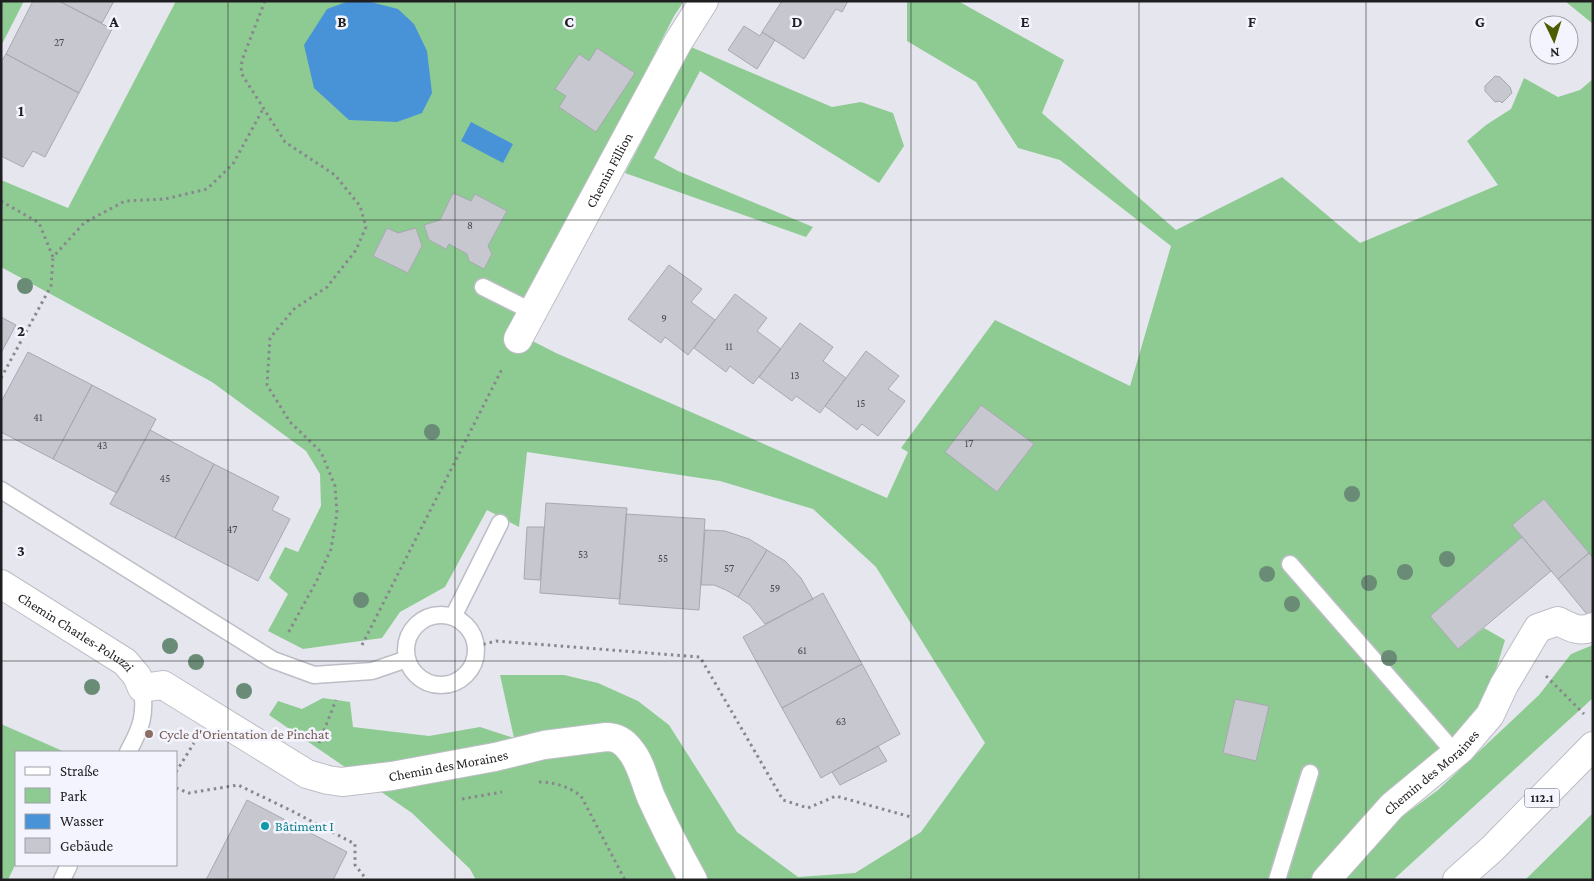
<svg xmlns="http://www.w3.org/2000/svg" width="1594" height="881" viewBox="0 0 1594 881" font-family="'Crimson Pro',serif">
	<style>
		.green { fill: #8ecb93 }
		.water { fill: #4892d8 }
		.building { fill: #c7c7cf; stroke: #a7a8b0 }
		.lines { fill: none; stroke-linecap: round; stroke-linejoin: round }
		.lane-casing { stroke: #bdbdc6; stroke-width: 19 }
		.street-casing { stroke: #bdbdc6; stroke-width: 30 }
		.primary-casing { stroke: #bdbdc6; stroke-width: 30 }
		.path { stroke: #87878d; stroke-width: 3; stroke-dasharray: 2.5 4; stroke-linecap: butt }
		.lane { stroke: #fff; stroke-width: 16 }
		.street { stroke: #fff; stroke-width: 28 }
		.primary { stroke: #fff; stroke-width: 28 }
		.tree { fill: #6a8b76 }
		.grid { fill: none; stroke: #1f1f22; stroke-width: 1; stroke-opacity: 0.55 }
		.education-dot { fill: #8d6e63; stroke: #f3f4fd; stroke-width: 2 }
		.culture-dot { fill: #0f9aa8; stroke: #f3f4fd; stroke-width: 2 }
		.labels { text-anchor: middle; stroke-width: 5; stroke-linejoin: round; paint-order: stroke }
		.number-label { font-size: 11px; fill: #49494d }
		.shield { fill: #f3f4fd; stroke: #5f5f64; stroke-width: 1 }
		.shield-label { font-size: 12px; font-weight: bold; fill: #1f1f22 }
		.street-label { font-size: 14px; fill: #1f1f22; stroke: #f3f4fd }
		.education-label { font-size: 14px; fill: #785e54; stroke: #f3f4fd; text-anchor: start }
		.culture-label { font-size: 14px; fill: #0d838f; stroke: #f3f4fd; text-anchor: start }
		.grid-label { font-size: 16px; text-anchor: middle; font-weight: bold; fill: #1f1f22; stroke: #f3f4fd; stroke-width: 5; stroke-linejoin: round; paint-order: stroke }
	</style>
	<rect width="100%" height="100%" fill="#e6e6ef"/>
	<path class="green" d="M 1,1 L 24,1 L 1,46 Z
		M 176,1 L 684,1 L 674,16 L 513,331 L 556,353 L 887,498 L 908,452 L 901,448 L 995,320 L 1130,386 L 1171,246 L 1060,160 L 1018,148 L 976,82 L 907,41 L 907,1 L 958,1 L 1064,60 L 1042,113 L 1176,230 L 1282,177 L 1360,243 L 1498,185 L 1467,141 L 1486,125 L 1511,109 L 1524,78 L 1558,97 L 1580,90 L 1593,79 L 1593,558 L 1544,499 L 1513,525 L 1522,537 L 1430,616 L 1458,649 L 1484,628 L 1505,640 L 1489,693 L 1460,733 L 1364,818 L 1309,880 L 476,880 L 470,869 L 412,813 L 269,715 L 278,701 L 302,709 L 323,698 L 350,702 L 353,727 L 429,736 L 480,727 L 514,738 L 500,675 L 564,675 L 598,683 L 638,701 L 669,725 L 737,832 L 798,877 L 855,873 L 921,832 L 985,743 L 876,567 L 813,509 L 720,481 L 527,452 L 519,527 L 487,510 L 445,587 L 400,612 L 382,638 L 303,649 L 268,631 L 288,594 L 269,578 L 285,547 L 298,552 L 321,506 L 320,474 L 306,451 L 212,382 L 1,267 L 1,180 L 68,208 Z
		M 1565,1 L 1593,1 L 1593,24 Z
		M 691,47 L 832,107 L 861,102 L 893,113 L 904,146 L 879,183 L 700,71 L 654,158 L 678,171 L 813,227 L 806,237 L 625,173 Z
		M 1593,645 L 1593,698 L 1393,880 L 1344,880 L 1400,818 L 1438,790 L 1539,695 L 1571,654 Z
		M 1,724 L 65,752 L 16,752 L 16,863 L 8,880 L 1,880 Z
		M 1593,813 L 1593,880 L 1525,880 Z"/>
	<path class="water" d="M 349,1 L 367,1 L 398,9 L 414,24 L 427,51 L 432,93 L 422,113 L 397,122 L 349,120 L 314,88 L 304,45 L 327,9 Z
		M 471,122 L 513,144 L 503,163 L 461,141 Z"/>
	<path class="building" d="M 33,1 L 59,1 L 112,29 L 79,93 L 6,54 Z
		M 59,1 L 114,1 L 102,23 Z
		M 782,1 L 848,1 L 842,12 L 836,9 L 804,59 L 762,32 Z
		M 744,26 L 760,36 L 762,32 L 775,40 L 757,69 L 728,50 Z
		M 597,48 L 635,73 L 596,132 L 559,107 L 566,96 L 555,89 L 579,54 L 589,61 Z
		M 6,54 L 79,93 L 45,157 L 33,151 L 23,167 L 1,156 L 1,62 Z
		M 1495,76 L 1500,77 L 1510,87 L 1512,93 L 1502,103 L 1500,101 L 1495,102 L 1485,91 L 1485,86 Z
		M 453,193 L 471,201 L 475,194 L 507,211 L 488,246 L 492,254 L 484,269 L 469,261 L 467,254 L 449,244 L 446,249 L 429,240 L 424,225 L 440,220 Z
		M 387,228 L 398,233 L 416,228 L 422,246 L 408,273 L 373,256 Z
		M 669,265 L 702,289 L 691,302 L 715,320 L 688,355 L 665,337 L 661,343 L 628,319 Z
		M 735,294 L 767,318 L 757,331 L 781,349 L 753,384 L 730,366 L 726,372 L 694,348 Z
		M 1,317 L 16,325 L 1,353 Z
		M 800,323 L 833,347 L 823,361 L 846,378 L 820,413 L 796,396 L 792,401 L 759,377 Z
		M 866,351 L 899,376 L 888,389 L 905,401 L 878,436 L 862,424 L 857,430 L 825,406 Z
		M 28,352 L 92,385 L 53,459 L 1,432 L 1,402 Z
		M 92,385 L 156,419 L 117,493 L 53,459 Z
		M 981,405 L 1034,444 L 997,492 L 945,452 Z
		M 150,430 L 214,464 L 175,538 L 110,504 Z
		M 214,464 L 279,497 L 272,510 L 290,519 L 258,581 L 175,538 Z
		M 1544,499 L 1589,553 L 1558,579 L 1512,525 Z
		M 546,503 L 627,508 L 620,599 L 540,593 Z
		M 626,514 L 705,519 L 699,610 L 619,604 Z
		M 527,527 L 544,527 L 540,580 L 524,579 Z
		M 705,530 L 725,531 L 749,539 L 767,550 L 738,597 L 726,590 L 714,585 L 701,585 Z
		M 1522,537 L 1551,571 L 1458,649 L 1430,616 Z
		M 767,550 L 785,561 L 801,578 L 813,599 L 765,624 L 750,605 L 738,597 Z
		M 1589,553 L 1593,558 L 1593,615 L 1590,618 L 1558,579 Z
		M 823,593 L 862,664 L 782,708 L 743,637 Z
		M 862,664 L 900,734 L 821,778 L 782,708 Z
		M 1235,699 L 1269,706 L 1256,761 L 1223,753 Z
		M 878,746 L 887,761 L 840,785 L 832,772 Z
		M 247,800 L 347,852 L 333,880 L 206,880 Z"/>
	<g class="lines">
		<g class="lane-casing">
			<path id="lane" d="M 483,287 L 533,312
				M 1,490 L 273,660 L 314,675 L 372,671 L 407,659
				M 1290,564 L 1455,753
				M406 650a35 35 0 1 1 70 0a35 35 0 1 1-70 0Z
				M 453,617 L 500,523
				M 128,752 C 141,728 146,716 142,688
				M 62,880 L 69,865
				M 1277,880 L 1310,773"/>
		</g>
		<g class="street-casing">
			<g id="street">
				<path id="s1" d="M 518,339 L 677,44 L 704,1"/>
				<path id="s2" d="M 1,584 L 125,662 L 137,676 L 142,688 L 163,685 L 307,774 L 328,780 L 342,782 L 392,776 L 495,757 L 544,745 L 606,737 C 617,737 624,741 631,751 C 641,763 645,783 651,797 C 664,826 678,853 693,880"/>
				<path id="s3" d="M 1326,880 L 1392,806 L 1461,749 L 1490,715 L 1504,685 L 1538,628 L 1558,621 C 1570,627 1579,633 1593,627"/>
			</g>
		</g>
		<g class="primary-casing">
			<path id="primary" d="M 1457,880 L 1492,849 L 1593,746"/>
		</g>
		<path class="path" d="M 265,1 L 242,60 L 241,73 L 285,142 L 335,175 L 360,206 L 366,227 L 356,250 L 327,287 L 294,309 L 270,338 L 267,385 L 290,422 L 321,452 L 335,486 L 337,513 L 331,549 L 316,582 L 287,635
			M 1,201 L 39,223 L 53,257 L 84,223 L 125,201 L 165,199 L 207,189 L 233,164 L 263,109
			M 1,378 L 51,286 L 53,257
			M 362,645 L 503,367
			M 477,646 L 496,641 L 700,657 L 783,800 L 808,808 L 836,796 L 911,817
			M 1546,676 L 1584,714
			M 319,743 L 336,700
			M 176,772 L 194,743
			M 539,782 C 555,782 569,787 581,796 L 625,880
			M 176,788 L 189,793 L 238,785 L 290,810 L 355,844 L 355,865 L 367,880
			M 462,799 L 502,792"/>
		<use href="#lane" class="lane"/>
		<use href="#street" class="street"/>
		<use href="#primary" class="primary"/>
	</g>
	<g class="tree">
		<circle cx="25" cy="286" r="8"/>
		<circle cx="432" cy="432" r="8"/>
		<circle cx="1352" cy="494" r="8"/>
		<circle cx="1447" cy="559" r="8"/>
		<circle cx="1405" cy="572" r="8"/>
		<circle cx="1267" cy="574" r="8"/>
		<circle cx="1369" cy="583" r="8"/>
		<circle cx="361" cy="600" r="8"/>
		<circle cx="1292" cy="604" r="8"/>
		<circle cx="170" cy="646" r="8"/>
		<circle cx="1389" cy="658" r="8"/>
		<circle cx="196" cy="662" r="8"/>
		<circle cx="92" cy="687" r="8"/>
		<circle cx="244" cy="691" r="8"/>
	</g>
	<path class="grid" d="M 228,1 L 228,880M 455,1 L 455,880M 683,1 L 683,880M 911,1 L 911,880M 1139,1 L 1139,880M 1366,1 L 1366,880M 1,220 L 1593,220M 1,440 L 1593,440M 1,661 L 1593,661"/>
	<circle class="education-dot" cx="149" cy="734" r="5"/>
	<circle class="culture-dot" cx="265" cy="826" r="5"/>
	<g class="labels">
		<g class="number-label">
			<text x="59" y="46">27</text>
			<text x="470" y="229">8</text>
			<text x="664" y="322">9</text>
			<text x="729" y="350">11</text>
			<text x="795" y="379">13</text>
			<text x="861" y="407">15</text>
			<text x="38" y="421">41</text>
			<text x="969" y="447">17</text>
			<text x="102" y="449">43</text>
			<text x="165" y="482">45</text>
			<text x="232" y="533">47</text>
			<text x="583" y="558">53</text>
			<text x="663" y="562">55</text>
			<text x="729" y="572">57</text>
			<text x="775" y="592">59</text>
			<text x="802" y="654">61</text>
			<text x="841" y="725">63</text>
		</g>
		<rect class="shield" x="1524.5" y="788.5" width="35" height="19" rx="4"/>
		<g class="shield-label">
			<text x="1542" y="802">112.1</text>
		</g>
		<g class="street-label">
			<text dy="5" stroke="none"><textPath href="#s1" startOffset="192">Chemin Fillion</textPath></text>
			<text dy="5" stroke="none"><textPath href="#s2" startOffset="89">Chemin Charles-Poluzzi</textPath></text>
			<text dy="5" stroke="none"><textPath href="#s2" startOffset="512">Chemin des Moraines</textPath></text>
			<text dy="5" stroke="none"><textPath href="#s3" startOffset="151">Chemin des Moraines</textPath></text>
		</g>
		<g class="education-label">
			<text x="159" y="739">Cycle d'Orientation de Pinchat</text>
		</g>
		<g class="culture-label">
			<text x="275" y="831">Bâtiment I</text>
		</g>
	</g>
	<g class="grid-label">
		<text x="114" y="27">A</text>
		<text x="342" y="27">B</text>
		<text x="569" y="27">C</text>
		<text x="797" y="27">D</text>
		<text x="1025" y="27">E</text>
		<text x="1252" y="27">F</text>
		<text x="1480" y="27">G</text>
		<text x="21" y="116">1</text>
		<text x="21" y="336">2</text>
		<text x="21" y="556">3</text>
	</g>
	<rect width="1594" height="881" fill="none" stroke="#1f1f22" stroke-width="5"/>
	<rect x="15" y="751" width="162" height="115" fill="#f3f4fd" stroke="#9e9fa5"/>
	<rect x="25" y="767" width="25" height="8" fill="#ffffff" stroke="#9e9fa5"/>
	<text x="60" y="776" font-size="15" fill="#1f1f22">Straße</text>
	<rect x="25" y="788" width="25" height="15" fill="#8ecb93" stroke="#9e9fa5"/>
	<text x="60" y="801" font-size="15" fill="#1f1f22">Park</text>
	<rect x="25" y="814" width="25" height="15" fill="#4892d8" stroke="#9e9fa5"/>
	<text x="60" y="826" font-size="15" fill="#1f1f22">Wasser</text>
	<rect x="25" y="838" width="25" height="15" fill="#c7c7cf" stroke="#9e9fa5"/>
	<text x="60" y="851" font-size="15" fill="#1f1f22">Gebäude</text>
	<g transform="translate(1554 40) rotate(176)"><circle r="24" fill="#f3f4fd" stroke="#9e9fa5"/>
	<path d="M0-4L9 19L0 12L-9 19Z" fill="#4d5e01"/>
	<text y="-8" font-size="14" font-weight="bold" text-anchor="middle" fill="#1f1f22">N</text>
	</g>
</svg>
